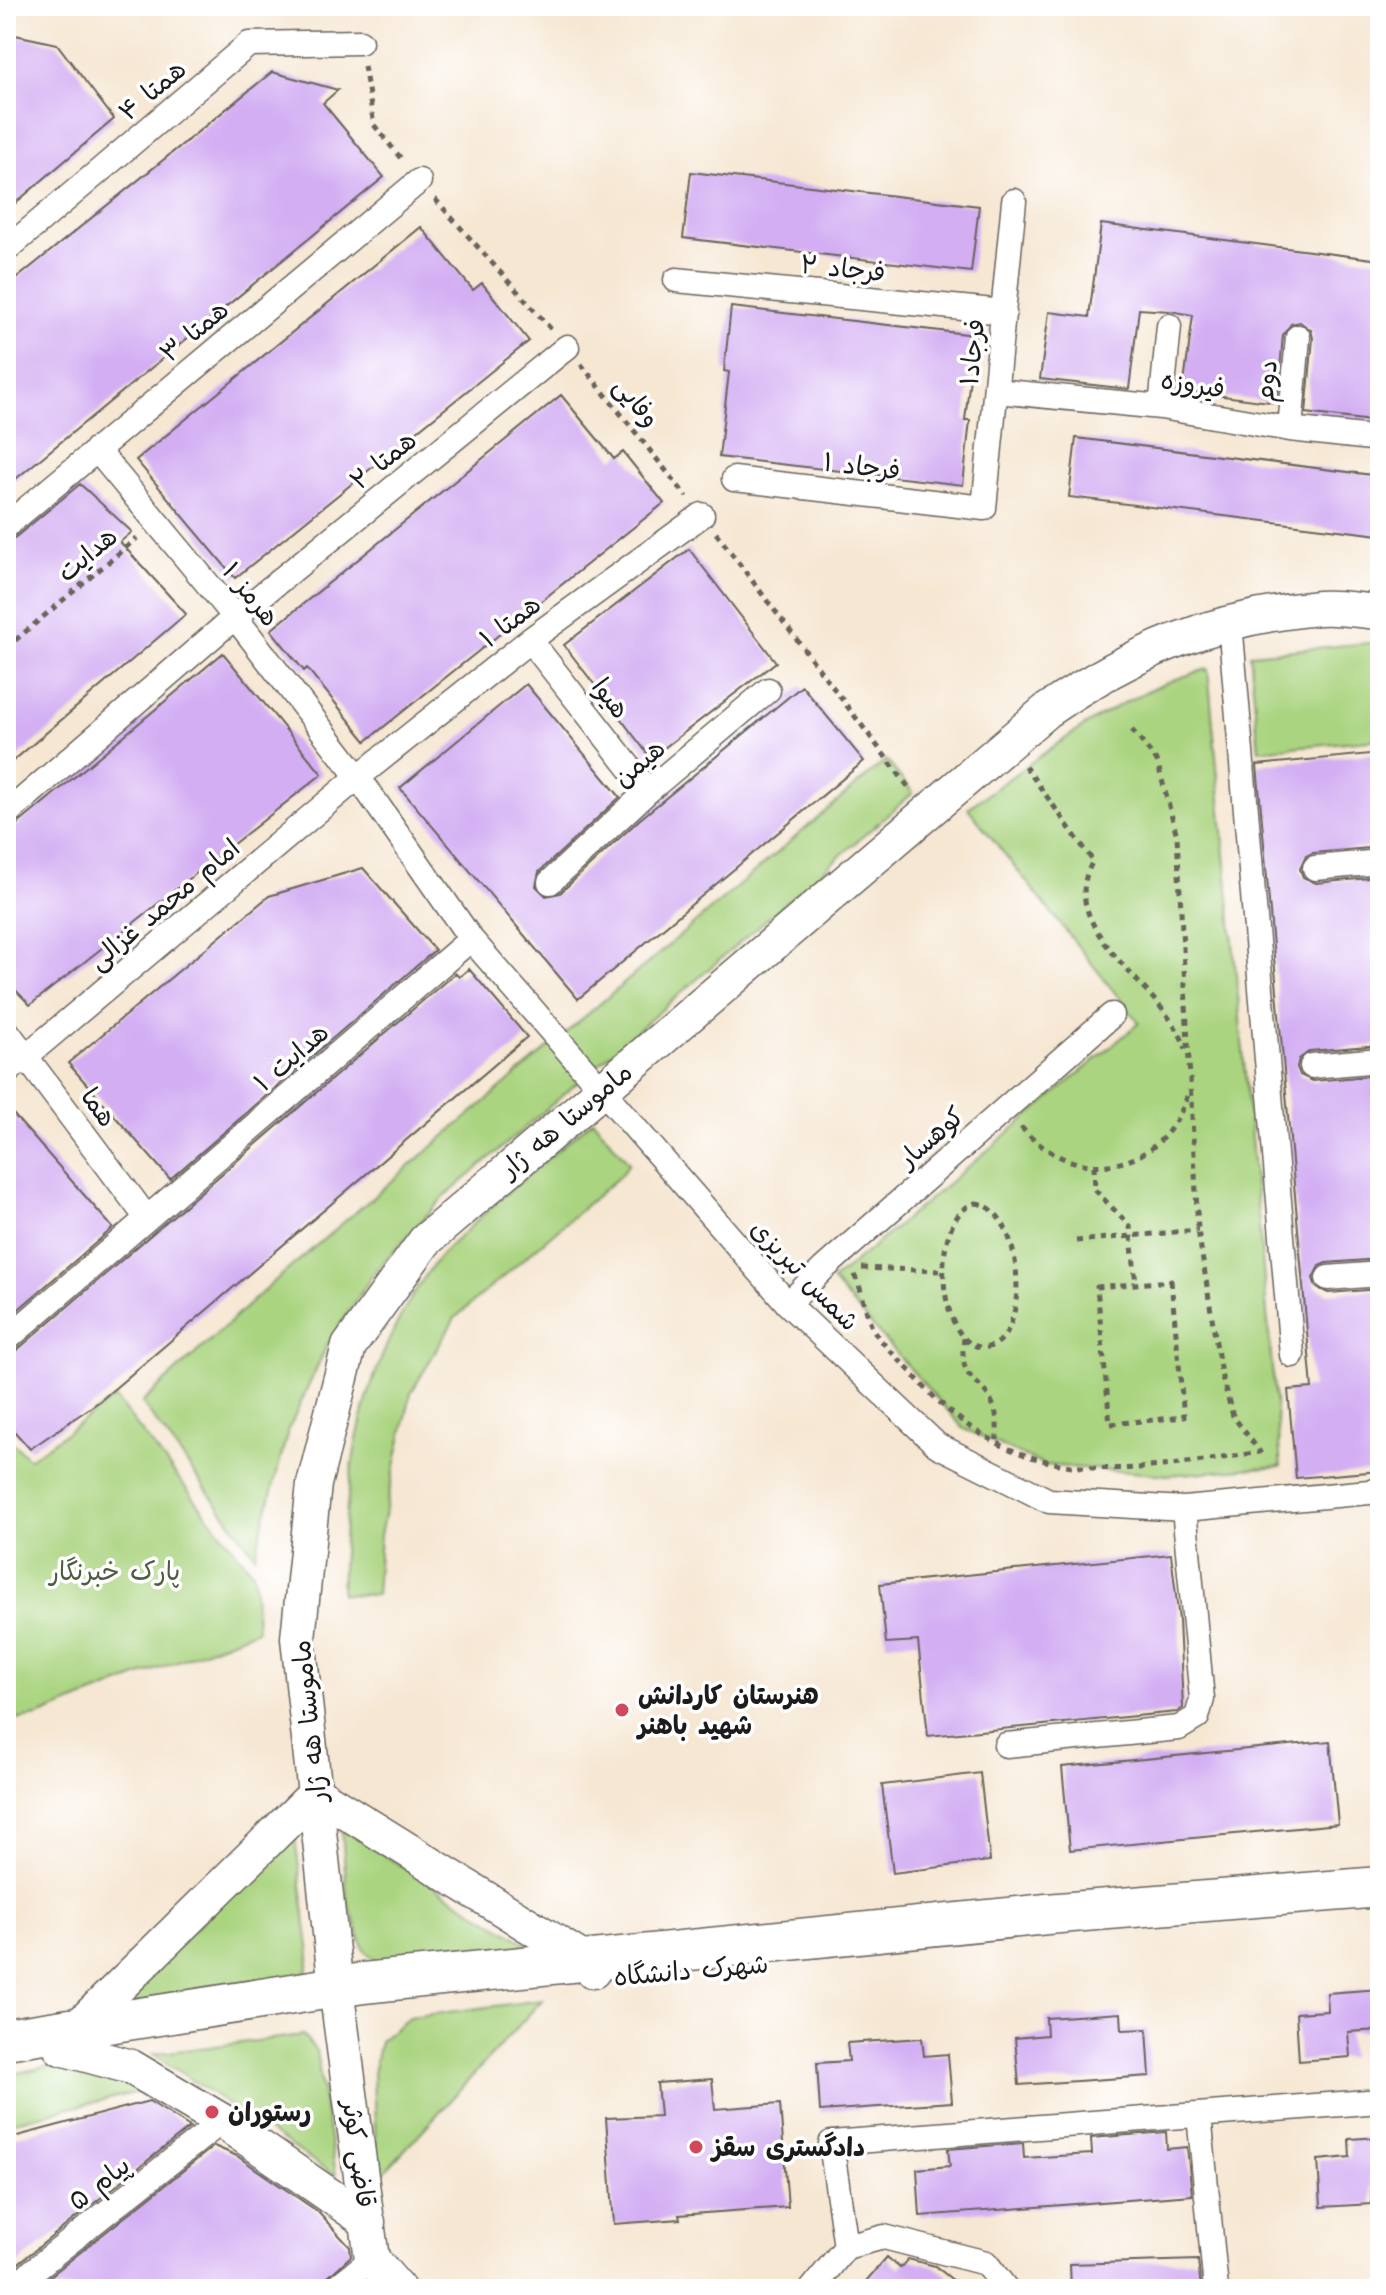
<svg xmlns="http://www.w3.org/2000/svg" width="1386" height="2295" viewBox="0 0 1386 2295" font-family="'Architects Daughter','Playpen Sans Arabic',sans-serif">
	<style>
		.green { fill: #aad480; stroke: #63784e; stroke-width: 2 }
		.building { fill: #d3aef3 }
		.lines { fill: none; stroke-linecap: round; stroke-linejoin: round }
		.minor-casing { stroke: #68635c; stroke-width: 27 }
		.secondary-casing { stroke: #68635c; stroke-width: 37 }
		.primary-casing { stroke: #68635c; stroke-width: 43 }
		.path { stroke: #68635c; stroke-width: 5; stroke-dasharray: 6 6; stroke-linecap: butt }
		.minor { stroke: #fff; stroke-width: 24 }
		.secondary { stroke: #fff; stroke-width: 34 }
		.primary { stroke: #fff; stroke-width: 40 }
		.poi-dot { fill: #d1495b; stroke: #fff; stroke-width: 3 }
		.labels { text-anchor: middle; stroke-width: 7; stroke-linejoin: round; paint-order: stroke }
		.street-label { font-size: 26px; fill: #1c1c1c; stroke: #fff }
		.park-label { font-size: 26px; fill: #4e5c3f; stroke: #fff }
		.poi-label { font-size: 26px; font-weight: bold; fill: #1c1c1c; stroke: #fff; text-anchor: start }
	</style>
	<rect width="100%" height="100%" fill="#fff"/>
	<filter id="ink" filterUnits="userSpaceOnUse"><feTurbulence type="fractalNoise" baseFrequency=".0125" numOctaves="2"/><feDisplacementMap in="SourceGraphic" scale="16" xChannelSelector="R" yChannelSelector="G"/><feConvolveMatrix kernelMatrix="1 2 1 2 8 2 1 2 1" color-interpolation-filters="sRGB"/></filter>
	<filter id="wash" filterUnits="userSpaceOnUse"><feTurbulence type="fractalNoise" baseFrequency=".006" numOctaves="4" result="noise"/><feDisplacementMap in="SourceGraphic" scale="32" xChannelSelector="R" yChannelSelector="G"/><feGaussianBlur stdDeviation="1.8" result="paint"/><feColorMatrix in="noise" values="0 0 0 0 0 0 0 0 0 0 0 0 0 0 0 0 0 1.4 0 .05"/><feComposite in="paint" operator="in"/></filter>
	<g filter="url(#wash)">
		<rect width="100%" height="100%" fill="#f6e7d3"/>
		<path class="green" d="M 1380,642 L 1380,739 L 1259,750 L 1250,654 Z
			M 1208,669 L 1281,1466 L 1168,1475 L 1044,1465 L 964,1429 L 832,1281 L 1139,1023 L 968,808 C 1044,754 1117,693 1208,669 Z
			M 886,760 L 913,793 L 441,1200 L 375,1271 L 327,1345 L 288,1431 L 255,1555 L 142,1403 L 270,1285 Z
			M 593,1120 L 629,1163 L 622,1174 L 455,1318 L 411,1393 L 380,1535 L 376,1595 L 341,1594 C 345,1472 360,1363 435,1262 C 444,1249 458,1239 469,1228 C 508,1190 551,1156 593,1120 Z
			M 115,1398 L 254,1574 L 257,1630 L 38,1716 L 6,1721 L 6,1436 L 29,1459 Z
			M 342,1829 L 551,1959 L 392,1975 L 364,1950 L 347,1898 Z
			M 294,1830 L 310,1955 L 307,1972 L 144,2005 L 122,2000 Z
			M 542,2000 L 377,2180 L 373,2073 L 380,2041 L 410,2017 Z
			M 303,2035 L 316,2051 L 336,2176 L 153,2054 Z
			M 76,2059 L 143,2091 L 6,2123 L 6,2076 Z"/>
		<g id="blocks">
			<path class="building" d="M 6,33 L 57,44 L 114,119 L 6,211 Z
				M 272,72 L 338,90 L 323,103 L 384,177 L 6,487 L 6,287 Z
				M 691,172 L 979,206 L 971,272 L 683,238 Z
				M 1101,224 L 1380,260 L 1380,422 L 1306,413 L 1313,338 L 1311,330 L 1300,322 L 1291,324 L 1283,335 L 1277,403 L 1183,391 L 1193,315 L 1170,311 L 1139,309 L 1129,389 L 1040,379 L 1049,312 L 1089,317 Z
				M 421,227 L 473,290 L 482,283 L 529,341 L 235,578 L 136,460 Z
				M 731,307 L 975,335 L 965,420 L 970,420 L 963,485 L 719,457 L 729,372 L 724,371 Z
				M 561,395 L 614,459 L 623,452 L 664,503 L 366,741 L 307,668 L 304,671 L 271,630 Z
				M 1076,438 L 1380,476 L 1380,535 L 1069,497 Z
				M 80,484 L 132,532 L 120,542 L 186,614 L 6,767 L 6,545 Z
				M 689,549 L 776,662 L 651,758 L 564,645 Z
				M 223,653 L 322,774 L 30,1005 L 6,980 L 6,834 Z
				M 526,684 L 620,797 L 539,872 L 536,886 L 546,896 L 560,893 L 639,820 L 802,686 L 864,761 L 578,999 L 400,788 Z
				M 1380,753 L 1380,847 L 1313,853 L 1306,856 L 1300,869 L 1303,877 L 1316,883 L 1380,877 L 1380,1045 L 1310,1051 L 1299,1059 L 1297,1067 L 1300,1075 L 1313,1081 L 1380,1075 L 1380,1259 L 1326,1263 L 1319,1266 L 1313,1278 L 1316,1287 L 1328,1293 L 1380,1289 L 1380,1471 L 1296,1478 L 1288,1390 L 1312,1388 L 1257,765 Z
				M 363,868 L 435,950 L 170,1179 L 68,1063 L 269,896 Z
				M 469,969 L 527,1037 L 100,1401 L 30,1449 L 6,1422 L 6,1355 L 16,1351 L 455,973 L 459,977 Z
				M 6,1106 L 113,1228 L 6,1320 Z
				M 1171,1554 L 1179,1620 L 1183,1708 L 1177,1712 L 928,1736 L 918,1641 L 886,1643 L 880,1584 Z
				M 1330,1741 L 1338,1824 L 1070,1850 L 1062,1767 Z
				M 980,1773 L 990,1861 L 893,1873 L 882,1785 Z
				M 1380,1989 L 1380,2030 L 1348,2032 L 1350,2057 L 1299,2061 L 1296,2013 L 1328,2011 L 1327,1993 Z
				M 1121,2013 L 1122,2030 L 1147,2029 L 1150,2076 L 1019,2085 L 1015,2038 L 1047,2035 L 1046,2018 Z
				M 922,2038 L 924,2056 L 948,2054 L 952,2102 L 820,2111 L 817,2063 L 849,2061 L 847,2043 Z
				M 712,2079 L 715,2109 L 780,2104 L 788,2207 L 679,2215 L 680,2219 L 614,2224 L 606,2118 L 660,2116 L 657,2083 Z
				M 149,2101 L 190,2127 L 6,2273 L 6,2139 Z
				M 1166,2132 L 1167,2149 L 1187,2147 L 1192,2195 L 920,2216 L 917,2169 L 950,2166 L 948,2149 L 1023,2143 L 1024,2158 L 1092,2154 L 1091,2138 Z
				M 1380,2137 L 1380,2178 L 1370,2178 L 1372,2204 L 1321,2207 L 1318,2160 L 1350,2157 L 1349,2139 Z
				M 214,2146 L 237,2156 L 317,2211 L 350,2247 L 351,2256 L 315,2289 L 34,2289 Z
				M 887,2257 L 900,2268 L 908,2259 L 935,2266 L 964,2289 L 859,2289 Z
				M 1198,2260 L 1201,2289 L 1071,2289 L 1070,2264 Z"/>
		</g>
	</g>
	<g filter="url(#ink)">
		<use href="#blocks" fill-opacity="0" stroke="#68635c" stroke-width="2"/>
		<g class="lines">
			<g class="minor-casing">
				<path id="minor" d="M 6,250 L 249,44 L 360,42
					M 676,280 L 1004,312
					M 996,391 L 1161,407 L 1290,429 L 1380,439
					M 1161,407 L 1169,326
					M 1290,429 L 1298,337
					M 96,449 L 235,617 L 358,777 L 471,939 L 788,1304 L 937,1445 L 1049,1501 L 1184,1509 L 1380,1491
					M 734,479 L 984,508 L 1014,201
					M 6,526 L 419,181
					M 1230,622 L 1292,1355
					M 530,640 L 648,791
					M 6,814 L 235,617 L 567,347
					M 1315,868 L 1380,862
					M 550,882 L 648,791 L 768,690
					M 6,1030 L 146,1217
					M 1312,1066 L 1380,1060
					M 6,1073 L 358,777 L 530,640 L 702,515
					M 1328,1278 L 1380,1274
					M 788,1304 L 823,1269 L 1112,1015
					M 6,1340 L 471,939
					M 1006,1745 L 1179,1728 L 1197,1717 L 1202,1699 L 1184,1509
					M 1199,2115 L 1216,2289
					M 10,2289 L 222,2121
					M 334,2289 L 372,2259
					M 812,2289 L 846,2247
					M 1006,2289 L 986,2263 L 884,2237 L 846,2247 L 831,2143 L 1380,2101"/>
			</g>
			<g class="secondary-casing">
				<path id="secondary" d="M 368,2222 L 222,2121 L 131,2067 L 61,2048 L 77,2028 L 316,1793 L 586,1961 L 593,1971
					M 398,2289 L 372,2259 L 336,1988 L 298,1638 L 314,1484 L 349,1346 L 425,1241 L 1046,711 C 1132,652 1213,617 1319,608 C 1338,606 1360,611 1380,612"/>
			</g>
			<g class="primary-casing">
				<path id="primary" d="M 6,2039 L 363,1983 L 1047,1914 L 1380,1887"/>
			</g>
			<path class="path" d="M 364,66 L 374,125 L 403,161
				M 435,199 L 551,329
				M 581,364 L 687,497
				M 716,533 L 910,789
				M 6,648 L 137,538
				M 1025,766 L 1093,861 C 1052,930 1166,987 1186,1049
				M 1021,1127 C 1077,1191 1166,1173 1189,1090
				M 1094,1166 L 1095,1190 L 1130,1226 L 1136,1284
				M 976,1203 C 1024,1208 1032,1339 988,1347 C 937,1355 926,1215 976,1203 Z
				M 1076,1241 L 1198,1230
				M 862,1268 L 943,1271
				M 854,1275 C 864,1292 864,1310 872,1327 C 881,1345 903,1362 916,1378 C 1018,1493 1124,1474 1260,1452 L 1233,1416 L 1221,1374 L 1198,1230 L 1177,836 L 1157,761 L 1132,730
				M 1171,1281 L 1184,1417 L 1110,1424 L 1097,1287 Z
				M 964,1338 C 958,1386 980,1373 994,1407 C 998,1418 997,1429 997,1440"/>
			<use href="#minor" class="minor"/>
			<use href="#secondary" class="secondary"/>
			<use href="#primary" class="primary"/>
		</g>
	</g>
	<g class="poi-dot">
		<circle cx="622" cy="1710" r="8"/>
		<circle cx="212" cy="2112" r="8"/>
		<circle cx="696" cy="2147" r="8"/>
	</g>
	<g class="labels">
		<g class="street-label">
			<text transform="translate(152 90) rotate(-40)" y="9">همتا ۴</text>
			<text transform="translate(843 268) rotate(6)" y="9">فرجاد ۲</text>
			<text transform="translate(194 331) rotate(-40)" y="9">همتا ۳</text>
			<text transform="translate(972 352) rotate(-84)" y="9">فرجاد۱</text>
			<text transform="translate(1266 381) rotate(-85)" y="9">دوم</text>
			<text transform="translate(1193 384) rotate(9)" y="9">فیروزه</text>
			<text transform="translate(637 402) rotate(51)" y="9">وفایی</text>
			<text transform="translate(383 460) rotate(-39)" y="9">همتا ۲</text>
			<text transform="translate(862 466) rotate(7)" y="9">فرجاد ۱</text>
			<text transform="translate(87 554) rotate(-40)" y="9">هدایت</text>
			<text transform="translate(251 594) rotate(51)" y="9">هرمز ۱</text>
			<text transform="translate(510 621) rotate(-37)" y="9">همتا ۱</text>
			<text transform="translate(611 698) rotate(52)" y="9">هیوا</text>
			<text transform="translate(639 763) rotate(-41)" y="9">هیمن</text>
			<text transform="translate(164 904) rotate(-40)" y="9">امام محمد غزالی</text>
			<text transform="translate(291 1057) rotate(-41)" y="9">هدایت ۱</text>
			<text transform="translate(99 1107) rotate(54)" y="9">هما</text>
			<text transform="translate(566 1120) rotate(-40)" y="9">ماموستا هه ژار</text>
			<text transform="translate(931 1137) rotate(-41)" y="9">کوهسار</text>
			<text transform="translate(805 1275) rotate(46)" y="9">شمس تبریزی</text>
			<text transform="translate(309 1721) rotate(-96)" y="9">ماموستا هه ژار</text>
			<text transform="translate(691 1970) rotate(-5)" y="9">شهرک دانشگاه</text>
			<text transform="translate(359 2154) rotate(82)" y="9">قاضی کوثر</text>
			<text transform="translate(99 2183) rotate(-38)" y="9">پیام ۵</text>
		</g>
		<g class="park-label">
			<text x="115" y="1580">پارک خبرنگار</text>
		</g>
		<g class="poi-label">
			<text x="638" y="1704">هنرستان کاردانش<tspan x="638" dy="30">شهید باهنر</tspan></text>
			<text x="228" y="2121">رستوران</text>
			<text x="712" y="2156">دادگستری سقز</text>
		</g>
	</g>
	<rect width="1386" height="2295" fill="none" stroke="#fff" stroke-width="32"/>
</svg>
